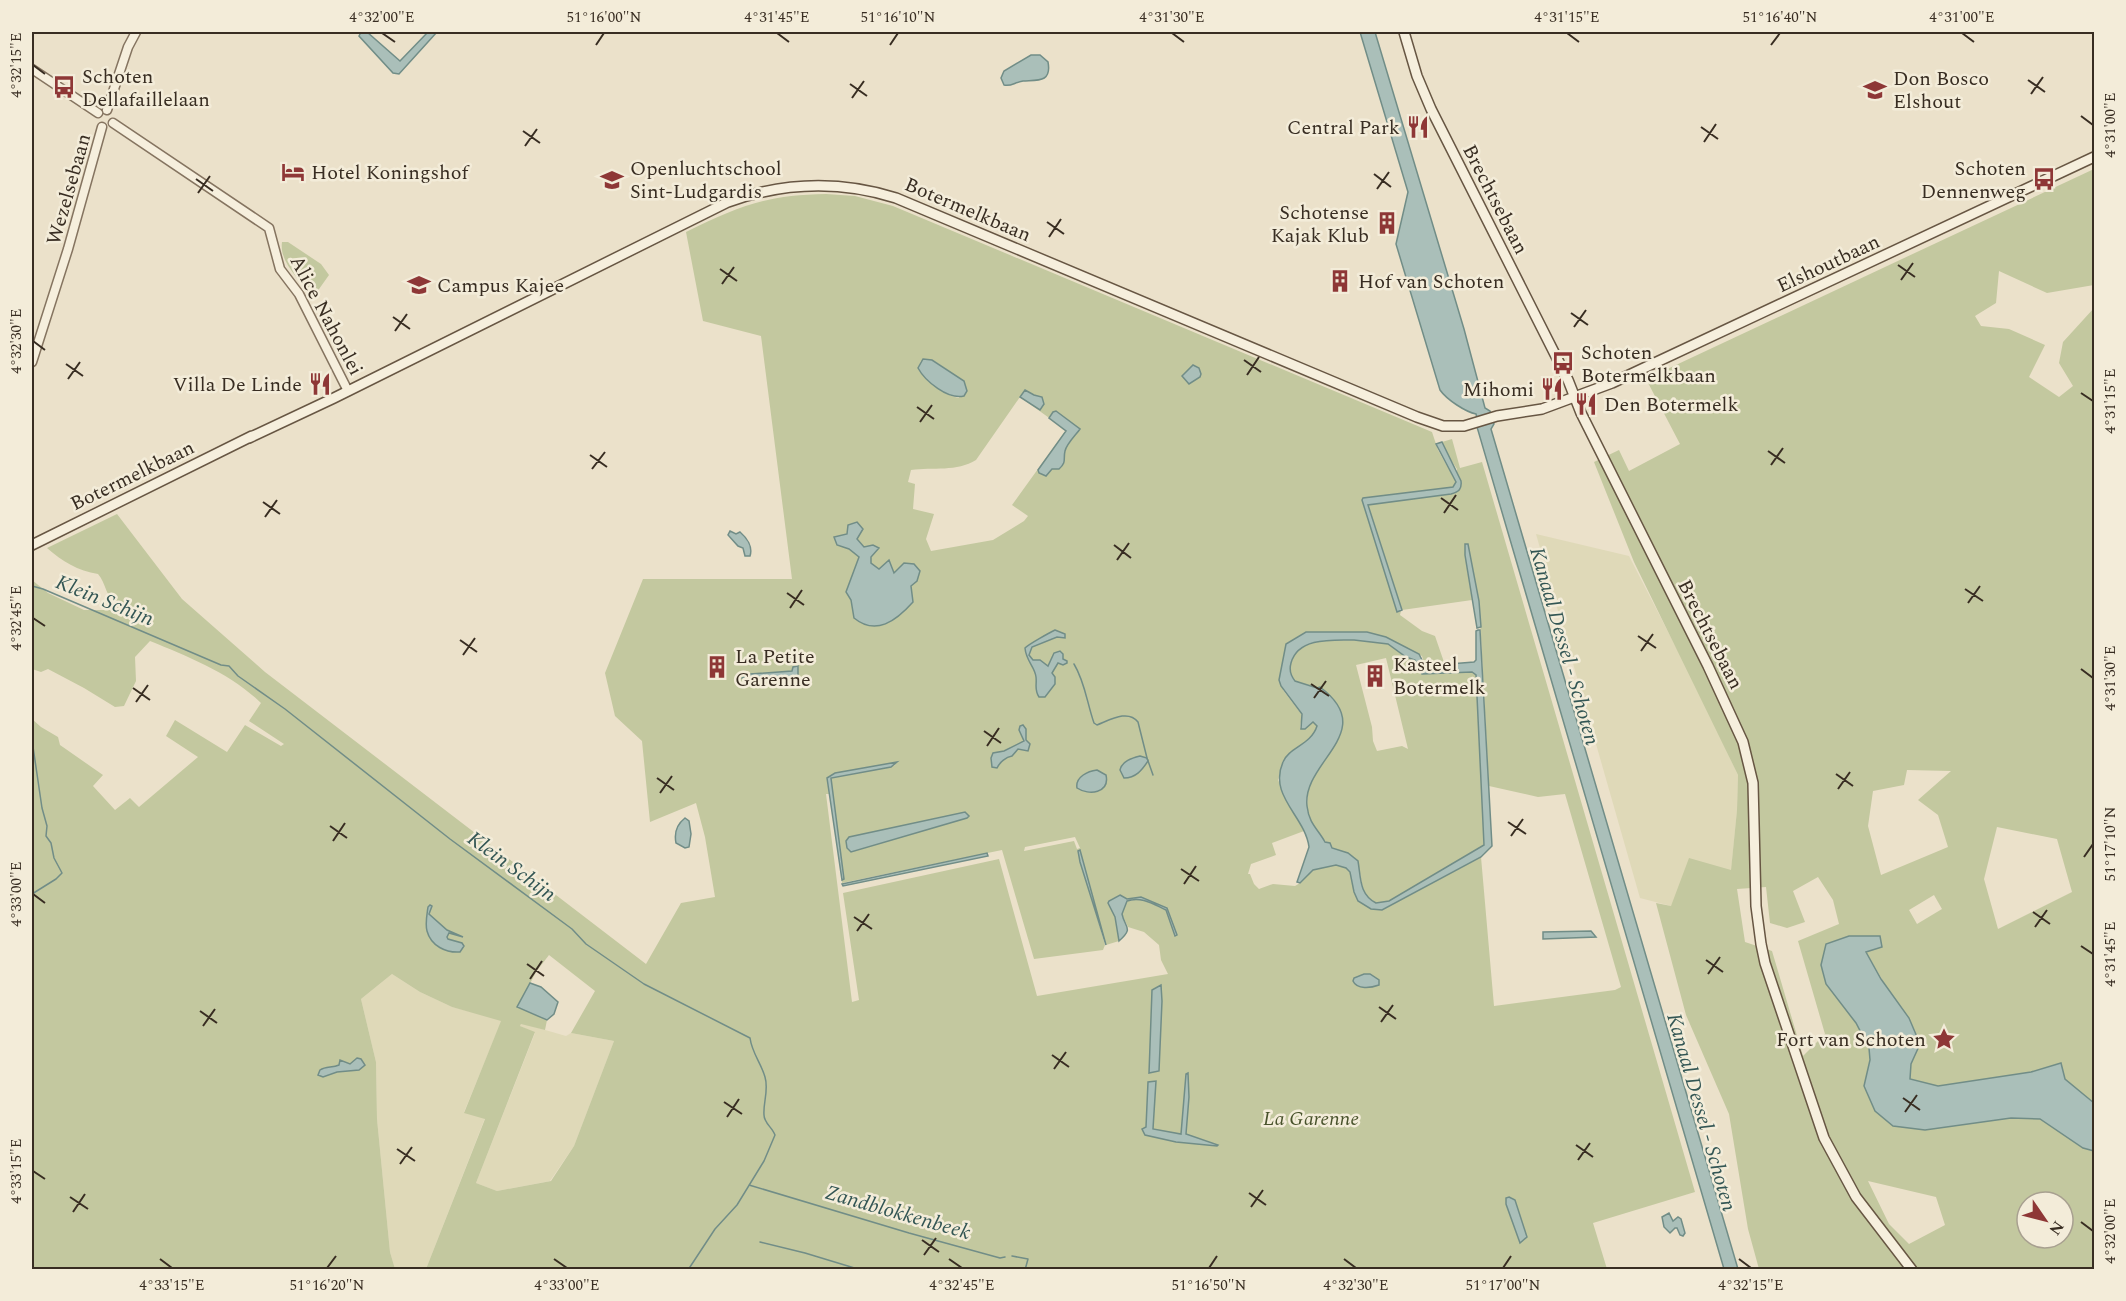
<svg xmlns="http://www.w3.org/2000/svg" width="2126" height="1301" viewBox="0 0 2126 1301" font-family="Spectral,serif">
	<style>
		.farmland { fill: #dfd9b8 }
		.green { fill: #c3c89f; fill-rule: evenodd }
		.water { fill: #aabfb9; stroke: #718d87; stroke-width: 1.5; fill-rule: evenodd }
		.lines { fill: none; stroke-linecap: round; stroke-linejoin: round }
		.stream { stroke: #718d87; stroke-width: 1.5 }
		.tertiary-casing { stroke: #857460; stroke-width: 11 }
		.secondary-casing { stroke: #675643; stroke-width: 12 }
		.tertiary { stroke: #f6efdd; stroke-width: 8 }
		.secondary { stroke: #f6efdd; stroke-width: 9 }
		.ticks { fill: none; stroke: #382d22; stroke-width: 2 }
		.labels { text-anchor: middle; stroke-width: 5; stroke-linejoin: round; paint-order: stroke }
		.poi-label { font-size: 20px; fill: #382d22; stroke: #f3ecd9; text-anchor: start }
		.street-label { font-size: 20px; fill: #382d22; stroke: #f3ecd9 }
		.park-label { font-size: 20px; font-style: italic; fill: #48522b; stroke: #f3ecd9 }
		.water-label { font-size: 21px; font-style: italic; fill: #335654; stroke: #f3ecd9 }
		.neatline { fill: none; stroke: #382d22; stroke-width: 2 }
		.ticks-label { font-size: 15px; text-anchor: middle; fill: #382d22 }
	</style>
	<rect width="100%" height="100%" fill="#ebe1ca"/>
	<path class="farmland" d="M 1536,534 L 1629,556 L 1698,690 L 1738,775 L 1737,810 L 1731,871 L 1671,906 L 1640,898 Z
		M 392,974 L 420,992 L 452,1007 L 502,1020 L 464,1112 L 485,1118 L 426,1269 L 395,1269 L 390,1252 L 377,1119 L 376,1062 L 361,999 Z
		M 521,1023 L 566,1036 L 571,1033 L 614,1041 L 574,1146 L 550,1181 L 497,1191 L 476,1183 L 535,1033 L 520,1026 Z"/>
	<path class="green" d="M 2094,169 L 2094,285 L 2047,293 L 1999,271 L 1996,303 L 1975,316 L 1981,326 L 2009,329 L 2045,345 L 2029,377 L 2059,397 L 2073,386 L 2059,363 L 2063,342 L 2094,308 L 2094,1103 L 2065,1079 L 2061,1063 L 2031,1072 L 1938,1086 L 1910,1079 L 1911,1064 L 1920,1044 L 1866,952 L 1880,936 L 1826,984 C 1839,1001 1863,1028 1869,1048 C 1872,1060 1867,1075 1864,1086 L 2011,1118 L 2040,1119 L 2083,1148 L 2094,1151 L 2094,1269 L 1759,1269 L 1748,1229 L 1729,1114 L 1686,1015 L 1656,903 L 1671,906 L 1689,858 L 1731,870 L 1737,810 L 1738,775 L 1634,562 L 1594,462 L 1619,450 L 1629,471 L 1680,444 L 1646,379 ZM 1907,770 L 1951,771 L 1918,800 L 1938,815 L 1948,847 L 1881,875 L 1868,826 L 1873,791 L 1904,785 ZM 1997,827 L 2057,839 L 2072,892 L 1998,929 L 1984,879 ZM 1818,877 L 1833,900 L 1839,924 L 1798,941 L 1825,1034 L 1803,1056 L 1772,951 L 1745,942 L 1737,889 L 1766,887 L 1770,923 L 1787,928 L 1805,922 L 1793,891 ZM 1934,895 L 1942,909 L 1917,924 L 1909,910 ZM 1868,1181 L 1936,1197 L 1945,1225 L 1909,1244 L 1889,1224 ZM 2027,1202 L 2063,1202 L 2063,1238 L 2027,1238 Z
		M 826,194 L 855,196 L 893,206 L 1432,432 L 1438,450 L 1456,482 L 1453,487 L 1364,498 L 1397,612 L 1401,611 L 1400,615 L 1422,631 L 1435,636 L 1445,665 L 1425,666 L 1422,656 L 1367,632 L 1306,632 L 1286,644 L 1283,690 L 1302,715 L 1300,728 L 1305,729 L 1313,722 L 1317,726 L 1311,738 L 1283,761 L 1278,780 L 1304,831 L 1272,843 L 1276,855 L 1251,864 L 1248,874 L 1250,874 L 1254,884 L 1259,889 L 1273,884 L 1295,886 L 1300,883 L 1313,870 L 1336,865 L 1346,868 L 1350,872 L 1354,892 L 1382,910 L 1481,857 L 1494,1006 L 1615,990 L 1621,987 L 1565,794 L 1538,797 L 1489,786 L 1479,601 L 1468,544 L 1465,544 L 1465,555 L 1472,600 L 1402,610 L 1368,505 L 1456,493 L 1457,469 L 1443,448 L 1442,442 L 1452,439 L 1460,468 L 1482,462 L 1695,1192 L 1593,1223 L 1607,1269 L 426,1269 L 485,1119 L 464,1113 L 501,1021 L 452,1007 L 420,992 L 392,974 L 361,999 L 376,1062 L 377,1119 L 390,1252 L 395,1269 L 32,1269 L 32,719 L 41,727 L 58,737 L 60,745 L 103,775 L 93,786 L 115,810 L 130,798 L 139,807 L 198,757 L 166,736 L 175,720 L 227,752 L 245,725 L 281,746 L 284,744 L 249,721 L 261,703 C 230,673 189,657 150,641 L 135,657 L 136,681 L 124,706 L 115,707 L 84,688 L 48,669 L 41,672 L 32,669 L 32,580 L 48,593 L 84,610 L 115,610 L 115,602 C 105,595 106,583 98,574 C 78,571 62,561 47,548 L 117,514 L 182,599 L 265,672 L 646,964 L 681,903 L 715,897 L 705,837 L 696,803 L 650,822 L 642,741 L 615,716 L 605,673 L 643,579 L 792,579 L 761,336 L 703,321 L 686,232 C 739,206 766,195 826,194 ZM 921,361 L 936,362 L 962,380 L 959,398 C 944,395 925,381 918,368 ZM 1020,397 L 1066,430 L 1012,505 L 1028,516 L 1024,521 L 993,540 L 931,551 L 926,539 L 934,514 L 913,509 L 915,484 L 908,482 L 911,470 C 933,467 957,472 976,460 ZM 896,765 L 831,778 L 844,879 L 842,880 L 842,883 L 1002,850 L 1034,959 L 1103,950 L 1105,945 L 1078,851 L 1106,945 L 1119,941 L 1115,917 L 1108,903 L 1120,895 L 1127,899 L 1141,897 L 1167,908 L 1171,923 L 1166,910 L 1142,899 L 1127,901 L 1122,914 L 1128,927 L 1144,932 L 1159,945 L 1161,960 L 1168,974 L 1037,996 L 999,859 L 843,893 L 859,1000 L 852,1002 L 826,794 L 829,794 L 827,778 L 835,773 ZM 1075,837 L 1080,848 L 1077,849 L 1074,841 L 1024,851 L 1025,847 ZM 549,955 L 595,991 L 571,1033 L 614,1041 L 574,1146 L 551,1181 L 497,1191 L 476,1183 L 535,1032 L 520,1026 L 521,1024 L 545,1030 L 547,1020 L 518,1007 L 536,972 Z
		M 282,242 L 288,242 L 321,264 L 329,275 L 312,299 C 302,280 279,264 282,242 Z
		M 1354,640 L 1388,644 L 1415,660 L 1422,674 L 1472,672 L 1476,675 L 1484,845 L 1389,901 L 1376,903 L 1364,894 L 1359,868 L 1353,857 L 1332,848 L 1318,834 L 1311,824 L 1307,806 L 1309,785 L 1341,733 L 1343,720 L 1317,688 L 1295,681 C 1290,675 1289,670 1291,663 C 1298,637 1333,641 1354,640 ZM 1386,658 L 1408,749 L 1402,746 L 1377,751 L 1373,741 L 1372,727 L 1356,665 Z"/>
	<path class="water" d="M 361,32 L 367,32 L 400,61 L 428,32 L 437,32 L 399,74 L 393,73 L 359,36 Z
		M 1360,32 L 1375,32 L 1464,329 L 1485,408 L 1490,411 L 1494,424 L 1491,429 L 1738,1269 L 1724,1269 L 1477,427 L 1479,426 L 1476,414 C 1466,412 1447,400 1440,390 L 1396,244 L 1408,192 Z
		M 1031,55 L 1040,55 L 1048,62 C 1052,83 1037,80 1023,81 C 1015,82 1011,87 1004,85 L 1001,78 L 1004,71 Z
		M 923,359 L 932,360 L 964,381 L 967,391 L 964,396 C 948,400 925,381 918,368 Z
		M 1193,365 L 1199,368 L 1201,374 L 1200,377 L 1189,384 L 1182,376 Z
		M 1025,390 L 1034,395 L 1042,397 L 1044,404 L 1040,410 L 1020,397 Z
		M 1056,411 L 1080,429 C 1076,435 1067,443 1065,451 C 1063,459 1067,462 1059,469 L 1052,469 L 1046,476 L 1039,473 L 1038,470 L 1066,431 L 1049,418 L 1053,412 Z
		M 1442,442 L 1461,481 C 1462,489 1459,492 1451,494 L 1368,505 L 1402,610 L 1397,612 L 1362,500 L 1363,498 L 1453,487 L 1456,482 L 1436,444 Z
		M 857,522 L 863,529 L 857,539 L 864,547 L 873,545 L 879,548 L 871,557 L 871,563 L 879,569 L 889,560 L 894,573 L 904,563 L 914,564 L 920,571 L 917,581 L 911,586 L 913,602 C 896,621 876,636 854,618 L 851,600 L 846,592 L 859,557 L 849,549 L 837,545 L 834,537 L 847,534 L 848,525 Z
		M 730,531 L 736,534 L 740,532 C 747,538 753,547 750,556 L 745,556 L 743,548 L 738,546 L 728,535 Z
		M 1465,544 L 1468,544 L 1479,601 L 1481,627 L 1477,628 L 1465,555 Z
		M 1055,630 L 1065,634 L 1065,638 L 1057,637 L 1032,647 L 1029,655 L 1033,660 L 1040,660 L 1048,666 L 1054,653 L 1060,651 L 1063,654 L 1063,659 L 1067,661 L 1067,663 L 1063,665 L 1058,663 L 1052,673 L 1055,677 L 1055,684 L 1045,697 L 1039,697 C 1034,690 1037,685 1036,677 C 1035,667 1026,661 1025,648 C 1029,644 1049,633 1055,630 Z
		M 1478,630 L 1480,630 L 1492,846 L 1481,857 L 1382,910 L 1371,909 L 1358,901 L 1354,892 L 1350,872 L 1346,868 L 1336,865 L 1313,870 L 1300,883 L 1297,882 L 1309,847 C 1305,816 1268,796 1283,762 C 1289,747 1311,745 1317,726 L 1313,722 L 1305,729 L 1301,729 L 1302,714 L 1281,686 L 1279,680 L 1286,644 L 1306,632 L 1367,632 L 1386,637 L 1419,654 L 1425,666 L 1474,662 L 1476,660 L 1476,631 ZM 1354,640 L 1388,644 L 1406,657 L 1415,660 L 1422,674 L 1472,672 L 1476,675 L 1484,845 L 1389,901 L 1376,903 C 1359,894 1361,878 1358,861 L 1348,853 L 1332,848 L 1330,843 L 1325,842 C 1318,829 1309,824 1307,806 C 1302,761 1380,732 1320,687 L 1317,688 L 1295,681 C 1290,675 1289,670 1291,663 C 1298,637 1333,640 1354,640 Z
		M 798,666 L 798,677 L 744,682 L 742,678 L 750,674 L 792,671 L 793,667 Z
		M 1023,725 L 1026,729 L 1026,740 L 1030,744 L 1028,751 L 1018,749 L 1012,756 C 1006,757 1000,762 997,768 L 992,767 L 991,758 L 993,753 L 1004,751 L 1024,741 L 1019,730 L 1020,726 Z
		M 1140,756 L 1147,758 L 1148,761 C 1142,770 1136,778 1124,778 L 1120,770 C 1122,761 1132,758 1140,756 Z
		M 897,762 L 891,767 L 831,778 L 844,879 L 842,880 L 827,778 L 835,773 Z
		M 1097,770 L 1106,775 C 1110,793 1089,796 1077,788 C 1075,777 1088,771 1097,770 Z
		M 965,812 L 969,816 L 967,818 L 851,852 L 847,848 L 846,841 L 849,837 Z
		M 685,818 L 689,821 L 691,834 L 689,847 L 685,848 L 676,843 C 674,833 676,825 685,818 Z
		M 1080,850 L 1106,945 L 1080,862 L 1078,851 Z
		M 987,853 L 988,856 L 843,886 L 842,884 Z
		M 1120,895 L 1127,899 L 1141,897 L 1167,908 L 1177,935 L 1175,936 L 1166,910 C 1153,904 1141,896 1127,901 L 1122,914 C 1125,928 1134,928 1119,941 L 1115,917 L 1108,903 L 1109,901 Z
		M 430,905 L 432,906 L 429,914 L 447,930 L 463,937 L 449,933 L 447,937 L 448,939 L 462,943 L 464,946 L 460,952 C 446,953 431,946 427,931 C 425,924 427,914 428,907 Z
		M 1591,931 L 1596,937 L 1543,939 L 1543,932 Z
		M 1849,936 L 1880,936 L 1882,947 L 1866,952 L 1881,979 L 1909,1018 L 1920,1044 L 1911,1064 L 1910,1079 L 1938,1086 L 2031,1072 L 2061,1063 L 2065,1079 L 2094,1103 L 2094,1151 L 2083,1148 L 2040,1119 L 2011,1118 L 1925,1130 L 1893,1126 L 1875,1111 L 1864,1086 L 1870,1060 L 1869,1048 L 1856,1023 L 1826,984 L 1821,965 L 1826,944 Z
		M 1364,974 L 1370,974 L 1379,980 L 1379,985 C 1371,988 1357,990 1353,981 L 1354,978 Z
		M 530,983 L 541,987 L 558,1002 L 554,1014 L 547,1020 L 517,1007 Z
		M 1161,985 L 1162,1001 L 1159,1071 L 1149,1073 L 1152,990 Z
		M 357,1058 L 361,1059 L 365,1065 L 359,1070 L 337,1072 L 323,1077 L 318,1075 L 320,1070 C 326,1066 332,1068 339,1065 L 340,1060 L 350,1064 Z
		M 1188,1073 L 1189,1097 L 1186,1134 L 1218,1145 L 1217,1146 L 1176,1142 L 1145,1135 L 1142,1129 L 1146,1127 L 1148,1082 L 1156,1081 L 1153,1129 L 1181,1134 L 1186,1074 Z
		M 1509,1197 L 1515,1200 L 1527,1237 L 1520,1243 L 1506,1204 L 1506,1198 Z
		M 1669,1213 L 1673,1221 L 1678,1217 L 1681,1219 L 1685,1233 L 1683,1236 L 1680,1235 L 1677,1228 L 1675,1228 L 1670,1233 L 1664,1227 L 1662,1217 Z"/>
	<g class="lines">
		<path class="stream" d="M 32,586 L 43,589 L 221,665 L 229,666 L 238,676 L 285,709 L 450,839 L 572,929 L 586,944 L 644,984 L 750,1038 C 752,1053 761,1063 765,1077 C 769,1090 763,1102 764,1115 C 764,1123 772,1127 775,1135 L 764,1161 L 737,1205 L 715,1229 L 688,1270
			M 1074,664 C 1085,682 1087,703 1094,723 L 1097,725 C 1110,720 1128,709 1138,722 L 1147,758 L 1153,775
			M 32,740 L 42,808 L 47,826 L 46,836 L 51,843 L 54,858 L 62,873 L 56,879 L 32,894
			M 749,1185 L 909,1233 L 1000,1258 L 1005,1257
			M 760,1242 L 805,1253 L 861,1270
			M 1012,1256 L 1028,1259 L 1025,1270"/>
		<g class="tertiary-casing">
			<path id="tertiary" d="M 32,69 L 98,113
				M 107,110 L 128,47 L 136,32
				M 113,123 L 269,228 L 280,269 L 299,294 L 348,391
				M 32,362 L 68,249 L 102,127"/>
		</g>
		<g class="secondary-casing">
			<path id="secondary" d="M 1404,32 L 1417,76 L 1431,109 L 1568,380 L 1581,413 L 1708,666 L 1743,742 L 1753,783 L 1756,906 L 1761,944 L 1765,963 L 1824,1138 L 1856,1197 L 1912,1270
				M 249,438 L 334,398 L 728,202 C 784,182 839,180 896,198 L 1417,417 L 1443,426 L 1464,426 L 1497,416 L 1542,409 L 1612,383 L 2094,157
				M 32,545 L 252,436"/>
		</g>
		<use href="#tertiary" class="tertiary"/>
		<use href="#secondary" class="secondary"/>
	</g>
	<path class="ticks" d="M 382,33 L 395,42M 777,33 L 789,42M 1172,33 L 1184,42M 1567,33 L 1579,42M 1962,33 L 1974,42M 596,45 L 604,33M 890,45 L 898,33M 1771,45 L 1780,33M 33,65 L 45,74M 2028,80 L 2045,92M 850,84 L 867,96M 2031,94 L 2043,77M 852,98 L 864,81M 2081,116 L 2093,125M 1701,127 L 1718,139M 523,131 L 540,143M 1704,142 L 1716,124M 525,146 L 537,129M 1374,174 L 1391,187M 196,179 L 213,191M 1377,189 L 1389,172M 198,193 L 210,176M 1047,222 L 1064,234M 1049,237 L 1061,219M 1898,265 L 1915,277M 720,269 L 737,281M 1901,280 L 1913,263M 722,284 L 734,267M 1571,313 L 1588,325M 393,317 L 410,329M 1574,327 L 1586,310M 395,331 L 407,314M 33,341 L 45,350M 1244,360 L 1261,372M 66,364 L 83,376M 1247,375 L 1259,357M 68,379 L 80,362M 2081,393 L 2093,401M 917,407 L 934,419M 920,422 L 932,405M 1768,451 L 1785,463M 590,455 L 607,467M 1771,465 L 1783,448M 592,469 L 605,452M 1441,498 L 1458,510M 263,502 L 280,514M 1444,513 L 1456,495M 265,517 L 277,500M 1114,545 L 1131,558M 1117,560 L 1129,543M 1965,589 L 1983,601M 787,593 L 804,605M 1968,603 L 1980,586M 790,608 L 802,590M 33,618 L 45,626M 1638,636 L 1656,648M 460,640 L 477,652M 1641,651 L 1653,634M 463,655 L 475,638M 2081,669 L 2093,678M 1311,684 L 1329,696M 133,688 L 150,700M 1314,698 L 1326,681M 136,702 L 148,685M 984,731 L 1001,743M 987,746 L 999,728M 1836,774 L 1853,786M 657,778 L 674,790M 1838,789 L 1850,772M 660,793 L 672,776M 1508,822 L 1526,834M 330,826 L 347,838M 1511,836 L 1523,819M 333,841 L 345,823M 2084,857 L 2093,844M 1181,869 L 1199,881M 1184,884 L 1196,866M 33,894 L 45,903M 2033,912 L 2050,924M 854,917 L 872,929M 2035,927 L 2047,910M 857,931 L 869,914M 2081,946 L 2093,954M 1706,960 L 1723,972M 527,964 L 544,976M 1708,974 L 1720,957M 530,979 L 542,961M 1379,1007 L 1396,1019M 200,1011 L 217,1023M 1381,1022 L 1393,1005M 203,1026 L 215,1009M 1052,1055 L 1069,1067M 1054,1069 L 1066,1052M 1903,1098 L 1920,1110M 724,1102 L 742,1114M 1905,1112 L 1917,1095M 727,1117 L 739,1099M 1576,1145 L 1593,1157M 397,1149 L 415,1161M 1578,1160 L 1590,1143M 400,1164 L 412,1147M 33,1171 L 45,1179M 1249,1193 L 1266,1205M 70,1197 L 88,1209M 1251,1207 L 1263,1190M 73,1212 L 85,1194M 2081,1222 L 2093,1231M 922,1240 L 939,1252M 924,1255 L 936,1238M 160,1259 L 172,1268M 554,1259 L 567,1268M 949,1259 L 962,1268M 1344,1259 L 1356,1268M 1739,1259 L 1751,1268M 327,1268 L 336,1256M 1209,1268 L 1217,1256M 1503,1268 L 1511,1256"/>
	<defs>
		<g id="bus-bare" transform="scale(1.8)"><path d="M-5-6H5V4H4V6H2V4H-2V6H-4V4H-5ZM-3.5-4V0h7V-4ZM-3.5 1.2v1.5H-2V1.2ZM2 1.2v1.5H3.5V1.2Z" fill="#8e3736" stroke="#f3ecd9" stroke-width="2.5" paint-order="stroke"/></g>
		<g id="school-bare" transform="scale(1.8)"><path d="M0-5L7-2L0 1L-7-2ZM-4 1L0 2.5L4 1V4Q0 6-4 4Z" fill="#8e3736" stroke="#f3ecd9" stroke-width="2.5" paint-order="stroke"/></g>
		<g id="restaurant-bare" transform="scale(1.8)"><path d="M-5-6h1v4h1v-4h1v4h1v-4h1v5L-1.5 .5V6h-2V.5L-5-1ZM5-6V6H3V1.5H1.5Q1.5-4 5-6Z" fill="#8e3736" stroke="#f3ecd9" stroke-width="2.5" paint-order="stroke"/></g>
		<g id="hotel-bare" transform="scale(1.8)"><path d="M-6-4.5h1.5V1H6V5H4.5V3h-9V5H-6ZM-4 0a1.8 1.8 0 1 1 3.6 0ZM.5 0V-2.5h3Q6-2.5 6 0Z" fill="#8e3736" stroke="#f3ecd9" stroke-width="2.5" paint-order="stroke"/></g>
		<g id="building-bare" transform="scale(1.8)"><path d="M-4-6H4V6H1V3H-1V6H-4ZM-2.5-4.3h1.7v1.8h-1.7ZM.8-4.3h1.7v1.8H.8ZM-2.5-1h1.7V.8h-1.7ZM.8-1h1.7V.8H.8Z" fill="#8e3736" stroke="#f3ecd9" stroke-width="2.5" paint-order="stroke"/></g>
		<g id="sight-bare" transform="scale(1.8)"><path d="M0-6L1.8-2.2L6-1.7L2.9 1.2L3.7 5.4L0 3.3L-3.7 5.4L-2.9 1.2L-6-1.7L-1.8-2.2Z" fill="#8e3736" stroke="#f3ecd9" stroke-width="2.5" paint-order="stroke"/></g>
	</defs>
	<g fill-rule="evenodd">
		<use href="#bus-bare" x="64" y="87"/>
		<use href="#school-bare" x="1875" y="90"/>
		<use href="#restaurant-bare" x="1418" y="127"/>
		<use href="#hotel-bare" x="293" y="172"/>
		<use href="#bus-bare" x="2044" y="179"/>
		<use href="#school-bare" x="612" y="180"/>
		<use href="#building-bare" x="1387" y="223"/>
		<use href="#building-bare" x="1340" y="281"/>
		<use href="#school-bare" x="419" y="285"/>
		<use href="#bus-bare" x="1563" y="363"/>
		<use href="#restaurant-bare" x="320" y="384"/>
		<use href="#restaurant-bare" x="1552" y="389"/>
		<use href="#restaurant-bare" x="1586" y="404"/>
		<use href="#building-bare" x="717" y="667"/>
		<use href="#building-bare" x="1375" y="676"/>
		<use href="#sight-bare" x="1944" y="1039"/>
	</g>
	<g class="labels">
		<g class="poi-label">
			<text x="82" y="83">Schoten<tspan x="82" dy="23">Dellafaillelaan</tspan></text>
			<text x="1893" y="85">Don Bosco<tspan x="1893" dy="23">Elshout</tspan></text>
			<text x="1400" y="134" text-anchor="end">Central Park</text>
			<text x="630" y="175">Openluchtschool<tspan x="630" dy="23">Sint-Ludgardis</tspan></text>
			<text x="2026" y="175" text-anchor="end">Schoten<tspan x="2026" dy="23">Dennenweg</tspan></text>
			<text x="311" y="179">Hotel Koningshof</text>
			<text x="1369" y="219" text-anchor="end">Schotense<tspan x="1369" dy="23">Kajak Klub</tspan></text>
			<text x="1358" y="288">Hof van Schoten</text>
			<text x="437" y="292">Campus Kajee</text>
			<text x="1581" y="359">Schoten<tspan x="1581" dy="23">Botermelkbaan</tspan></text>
			<text x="302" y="391" text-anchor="end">Villa De Linde</text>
			<text x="1534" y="396" text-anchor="end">Mihomi</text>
			<text x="1604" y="411">Den Botermelk</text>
			<text x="735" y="663">La Petite<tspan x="735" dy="23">Garenne</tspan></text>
			<text x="1393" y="671">Kasteel<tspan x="1393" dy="23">Botermelk</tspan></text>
			<text x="1926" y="1046" text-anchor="end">Fort van Schoten</text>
		</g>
		<g class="street-label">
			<text transform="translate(68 189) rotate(-74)" y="7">Wezelsebaan</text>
			<text transform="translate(1496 199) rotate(63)" y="7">Brechtsebaan</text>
			<text transform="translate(968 209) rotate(23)" y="7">Botermelkbaan</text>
			<text transform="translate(1828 263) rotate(-25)" y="7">Elshoutbaan</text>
			<text transform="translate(327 315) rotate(62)" y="7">Alice Nahonlei</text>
			<text transform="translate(132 475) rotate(-26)" y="7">Botermelkbaan</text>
			<text transform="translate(1711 634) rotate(63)" y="7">Brechtsebaan</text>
		</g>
		<g class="park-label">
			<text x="1311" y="1125">La Garenne</text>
		</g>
		<g class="water-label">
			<text transform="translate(105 600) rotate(22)" y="7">Klein Schijn</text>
			<text transform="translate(1565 646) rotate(74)" y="7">Kanaal Dessel - Schoten</text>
			<text transform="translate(512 866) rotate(36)" y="7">Klein Schijn</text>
			<text transform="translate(1702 1112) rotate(74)" y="7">Kanaal Dessel - Schoten</text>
			<text transform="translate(898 1212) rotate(16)" y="7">Zandblokkenbeek</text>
		</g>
	</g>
	<rect width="2126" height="1301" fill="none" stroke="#f3ecd9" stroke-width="66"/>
	<g transform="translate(2045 1220) rotate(125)"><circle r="28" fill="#f3ecd9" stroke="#a8a090" stroke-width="1.5"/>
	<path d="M0-4.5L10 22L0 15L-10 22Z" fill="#8e3736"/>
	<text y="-9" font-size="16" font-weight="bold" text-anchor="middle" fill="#382d22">N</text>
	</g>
	<rect x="33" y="33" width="2060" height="1235" class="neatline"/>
	<g class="ticks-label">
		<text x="382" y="22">4°32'00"E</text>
		<text x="604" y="22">51°16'00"N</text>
		<text x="777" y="22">4°31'45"E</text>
		<text x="898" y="22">51°16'10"N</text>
		<text x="1172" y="22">4°31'30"E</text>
		<text x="1567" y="22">4°31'15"E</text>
		<text x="1780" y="22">51°16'40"N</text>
		<text x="1962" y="22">4°31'00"E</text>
		<text transform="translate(16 65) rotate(-90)" y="5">4°32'15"E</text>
		<text transform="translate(2110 125) rotate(-90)" y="5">4°31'00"E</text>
		<text transform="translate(16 341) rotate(-90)" y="5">4°32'30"E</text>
		<text transform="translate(2110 401) rotate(-90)" y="5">4°31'15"E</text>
		<text transform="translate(16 618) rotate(-90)" y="5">4°32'45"E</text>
		<text transform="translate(2110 678) rotate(-90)" y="5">4°31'30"E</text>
		<text transform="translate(2110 844) rotate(-90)" y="5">51°17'10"N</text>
		<text transform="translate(16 894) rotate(-90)" y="5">4°33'00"E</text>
		<text transform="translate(2110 954) rotate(-90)" y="5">4°31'45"E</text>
		<text transform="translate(16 1171) rotate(-90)" y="5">4°33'15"E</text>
		<text transform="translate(2110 1231) rotate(-90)" y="5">4°32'00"E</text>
		<text x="172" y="1290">4°33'15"E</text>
		<text x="327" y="1290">51°16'20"N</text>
		<text x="567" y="1290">4°33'00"E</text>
		<text x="962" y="1290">4°32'45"E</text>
		<text x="1209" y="1290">51°16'50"N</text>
		<text x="1356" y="1290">4°32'30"E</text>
		<text x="1503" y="1290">51°17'00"N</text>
		<text x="1751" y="1290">4°32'15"E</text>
	</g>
</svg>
